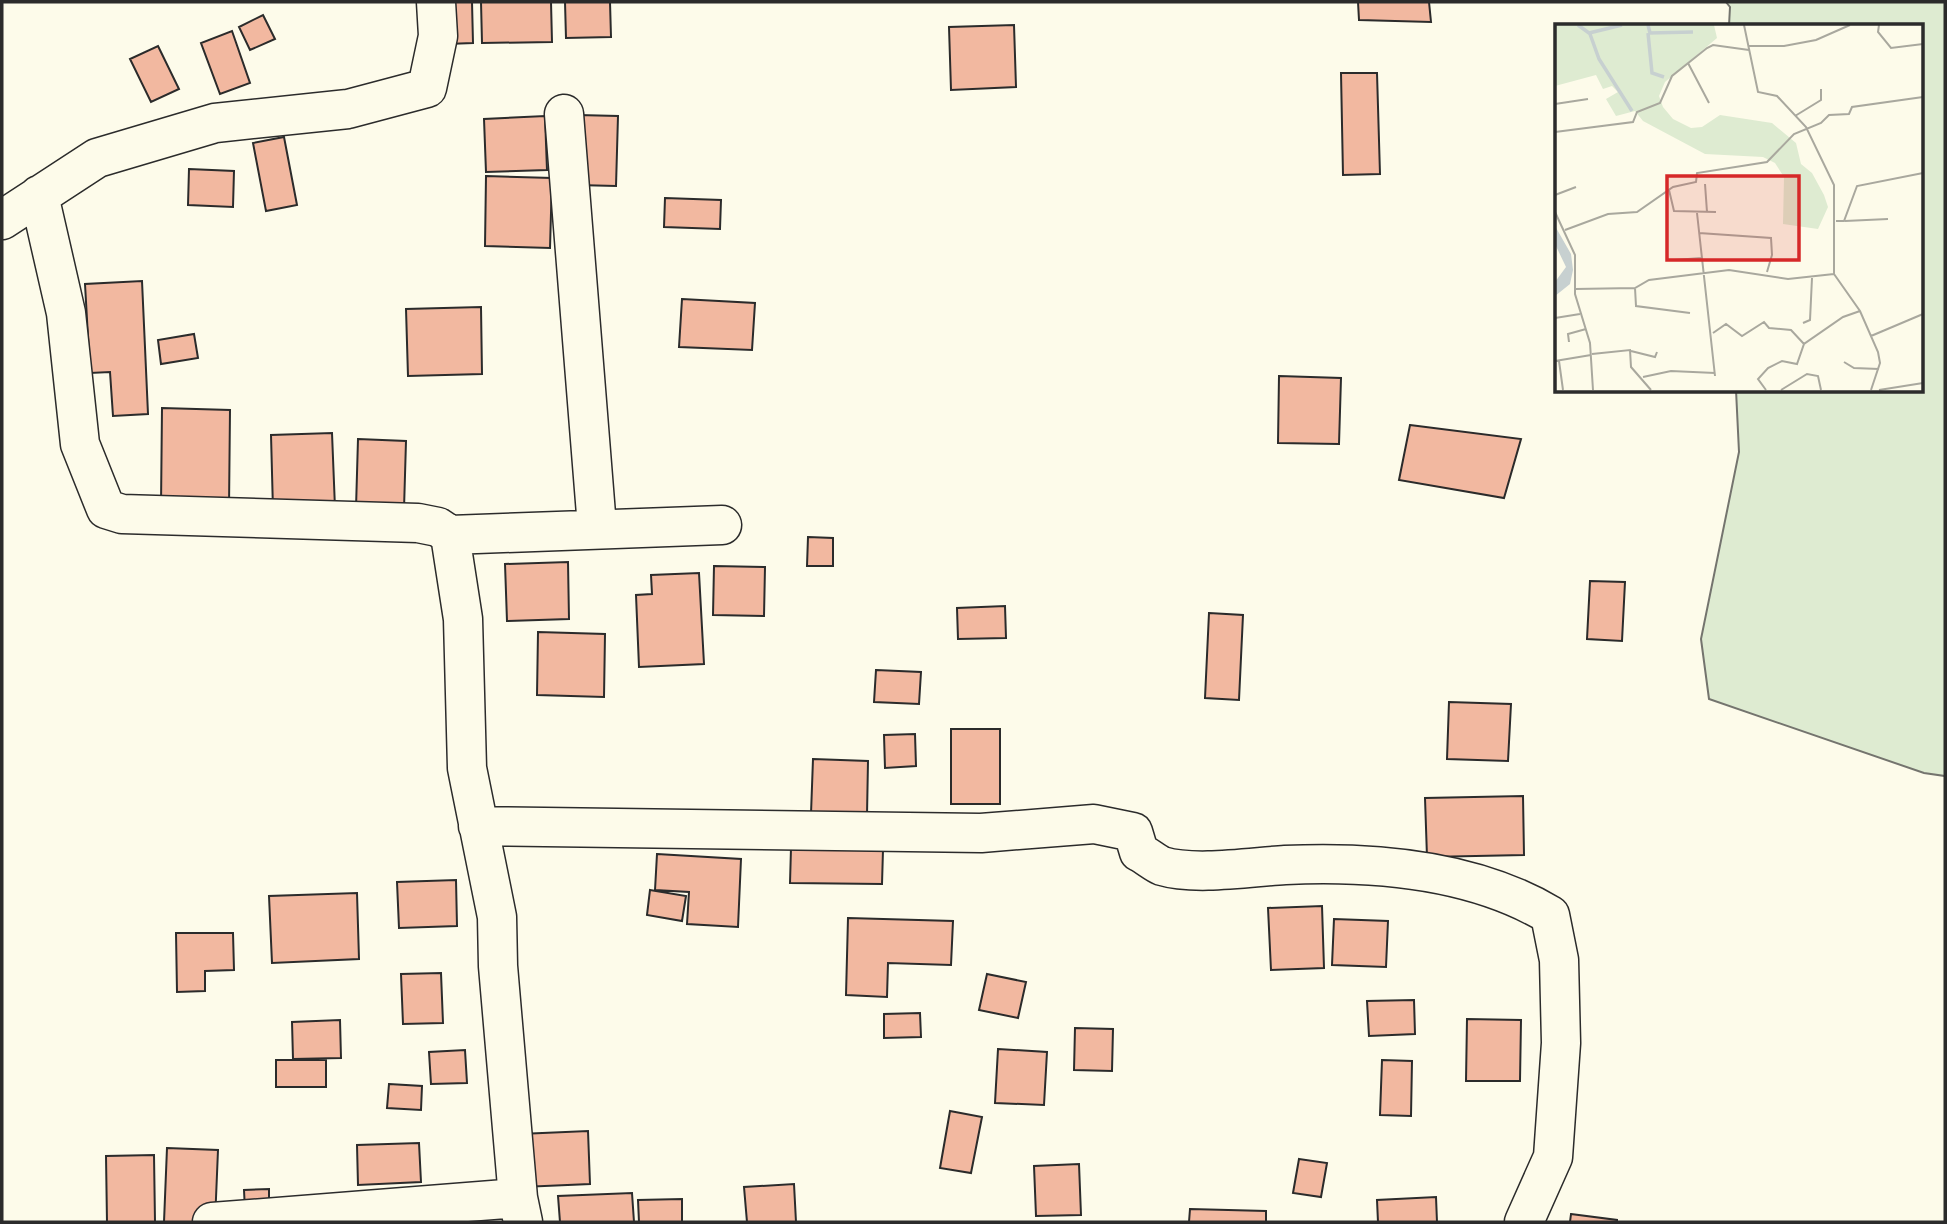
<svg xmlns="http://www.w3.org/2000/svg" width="1947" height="1224" viewBox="0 0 1947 1224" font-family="'Alegreya Sans',sans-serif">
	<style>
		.green { fill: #deebd1; stroke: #74746e; stroke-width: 2 }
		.building { fill: #f2b8a0; stroke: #2b2b2b; stroke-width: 2 }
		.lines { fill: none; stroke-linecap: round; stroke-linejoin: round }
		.minor-casing { stroke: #2b2b2b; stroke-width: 41 }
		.minor { stroke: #fdfbea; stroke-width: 38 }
		.inset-river { fill: none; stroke: #c7d0d0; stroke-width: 3.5 }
		.inset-road { fill: none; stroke: #a9a89e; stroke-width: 2 }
		.view { fill: #d62828; fill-opacity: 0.15; stroke: #d62828; stroke-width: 3.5 }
		.inset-edge { fill: none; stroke: #2b2b2b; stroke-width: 3.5 }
	</style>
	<rect width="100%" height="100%" fill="#fdfbea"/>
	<path class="green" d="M 1726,2 L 1945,2 L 1945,776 L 1924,773 L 1709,699 L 1701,639 L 1739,452 L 1736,390 L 1921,390 L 1921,26 L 1729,26 L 1730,7 Z"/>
	<path class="building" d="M 446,2 L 472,2 L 473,43 L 447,44 Z
		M 481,2 L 551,2 L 552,42 L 482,43 Z
		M 565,2 L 610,2 L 611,37 L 566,38 Z
		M 1358,2 L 1429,2 L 1431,22 L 1359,20 Z
		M 263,15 L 275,39 L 250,50 L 239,27 Z
		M 1014,25 L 1016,87 L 951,90 L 949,27 Z
		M 232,31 L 250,83 L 220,94 L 201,43 Z
		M 158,46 L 179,89 L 151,102 L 130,59 Z
		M 1341,73 L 1377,73 L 1380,174 L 1343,175 Z
		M 578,115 L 618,116 L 616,186 L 577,185 Z
		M 545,116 L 547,170 L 486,172 L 484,119 Z
		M 284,137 L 297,205 L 266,211 L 253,143 Z
		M 189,169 L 234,171 L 233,207 L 188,205 Z
		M 486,176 L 552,178 L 550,248 L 485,246 Z
		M 665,198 L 721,200 L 720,229 L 664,227 Z
		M 142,281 L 148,414 L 113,416 L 110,372 L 90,373 L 85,284 Z
		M 682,299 L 755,303 L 752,350 L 679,347 Z
		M 481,307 L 482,374 L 408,376 L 406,309 Z
		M 194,334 L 198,358 L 161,364 L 158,340 Z
		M 1279,376 L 1341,378 L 1339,444 L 1278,443 Z
		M 162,408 L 230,410 L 229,508 L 161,506 Z
		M 1410,425 L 1521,439 L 1504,498 L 1399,480 Z
		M 332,433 L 335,508 L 273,510 L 271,435 Z
		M 358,439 L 406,441 L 404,509 L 356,508 Z
		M 808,537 L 833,538 L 833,566 L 807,566 Z
		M 568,562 L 569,619 L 507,621 L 505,564 Z
		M 714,566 L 765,567 L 764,616 L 713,615 Z
		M 699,573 L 704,664 L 639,667 L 636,595 L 652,594 L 651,575 Z
		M 1590,581 L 1625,582 L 1622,641 L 1587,639 Z
		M 1005,606 L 1006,638 L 958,639 L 957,608 Z
		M 1209,613 L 1243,615 L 1239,700 L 1205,698 Z
		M 538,632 L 605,634 L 604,697 L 537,695 Z
		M 876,670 L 921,672 L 919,704 L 874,702 Z
		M 1449,702 L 1511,704 L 1508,761 L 1447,759 Z
		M 951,729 L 1000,729 L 1000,804 L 951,804 Z
		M 915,734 L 916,766 L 885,768 L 884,735 Z
		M 813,759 L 868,761 L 867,815 L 811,814 Z
		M 1523,796 L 1524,855 L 1427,857 L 1425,798 Z
		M 791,848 L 883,850 L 882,884 L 790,883 Z
		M 657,854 L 741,859 L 738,927 L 687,924 L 689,892 L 655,890 Z
		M 456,880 L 457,926 L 399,928 L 397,882 Z
		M 650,890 L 686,896 L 682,921 L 647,915 Z
		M 357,893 L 359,959 L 272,963 L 269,896 Z
		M 1322,906 L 1324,968 L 1271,970 L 1268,908 Z
		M 848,918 L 953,921 L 951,965 L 888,963 L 887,997 L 846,995 Z
		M 1334,919 L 1388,921 L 1386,967 L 1332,965 Z
		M 176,933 L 233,933 L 234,970 L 205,971 L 205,991 L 177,992 Z
		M 441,973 L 443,1023 L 403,1024 L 401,974 Z
		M 987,974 L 1026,982 L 1018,1018 L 979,1010 Z
		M 1414,1000 L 1415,1034 L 1369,1036 L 1367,1001 Z
		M 920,1013 L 921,1037 L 884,1038 L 884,1014 Z
		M 1467,1019 L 1521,1020 L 1520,1081 L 1466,1081 Z
		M 340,1020 L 341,1058 L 293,1059 L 292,1022 Z
		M 1075,1028 L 1113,1029 L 1112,1071 L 1074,1070 Z
		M 998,1049 L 1047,1052 L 1044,1105 L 995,1103 Z
		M 465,1050 L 467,1083 L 431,1084 L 429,1052 Z
		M 276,1060 L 326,1060 L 326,1087 L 276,1087 Z
		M 1382,1060 L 1412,1061 L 1411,1116 L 1380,1115 Z
		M 389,1084 L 422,1086 L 421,1110 L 387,1108 Z
		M 950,1111 L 982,1117 L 971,1173 L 940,1168 Z
		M 588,1131 L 590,1184 L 522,1187 L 520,1134 Z
		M 419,1143 L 421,1182 L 358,1185 L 357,1145 Z
		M 167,1148 L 218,1150 L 215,1222 L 164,1222 Z
		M 154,1155 L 155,1222 L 107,1222 L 106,1156 Z
		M 1299,1159 L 1327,1163 L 1321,1197 L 1293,1193 Z
		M 1079,1164 L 1081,1215 L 1036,1216 L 1034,1166 Z
		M 794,1184 L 796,1222 L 747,1222 L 744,1187 Z
		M 269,1189 L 269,1209 L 245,1211 L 244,1190 Z
		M 632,1193 L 634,1222 L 560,1222 L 558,1196 Z
		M 1436,1197 L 1437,1222 L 1378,1222 L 1377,1200 Z
		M 682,1199 L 682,1222 L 639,1222 L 638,1200 Z
		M 1190,1209 L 1266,1211 L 1266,1222 L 1189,1222 Z
		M 1571,1214 L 1617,1220 L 1617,1222 L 1570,1222 Z"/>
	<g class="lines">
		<g class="minor-casing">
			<path id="minor" d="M 564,114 L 597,527
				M 39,195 L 66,313 L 80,444 L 106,509 L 122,514 L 418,523 L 438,527 L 450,535 L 722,525
				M 2,220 L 97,158 L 215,123 L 348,109 L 427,88 L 438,36 L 436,2
				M 450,535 L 463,619 L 467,768 L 497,917 L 498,966 L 518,1198 L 523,1222
				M 478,826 L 981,833 L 1094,824 L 1133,832 L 1139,852 C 1147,856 1155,863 1162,866 C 1195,876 1251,867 1285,865 C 1374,861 1473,869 1550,915 L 1559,960 L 1561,1043 L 1553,1157 L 1524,1222
				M 212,1222 L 518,1198"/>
		</g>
		<use href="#minor" class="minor"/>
	</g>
	<g transform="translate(1555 24)">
		<rect width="368" height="368" fill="#fdfbea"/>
		<path d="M 0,1 L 159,1 L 162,14 L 110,58 L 104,72 L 108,83 L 118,95 L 136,104 L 147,103 L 165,91 L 217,99 L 241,119 L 246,140 L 257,149 L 269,171 L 273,183 L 263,205 L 228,200 L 229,153 L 220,139 L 208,133 L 150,130 L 88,97 L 80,87 L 61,92 L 51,75 L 63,68 L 57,62 L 48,65 L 41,51 L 0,62 Z" fill="#deebd1"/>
		<path d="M 0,202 L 16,230 L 18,246 L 15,260 L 0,272 L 0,258 L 11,243 L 0,220 Z" fill="#c7d0d0"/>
		<path class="inset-river" d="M 23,1 L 34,9 L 67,1M 93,1 L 95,9 L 138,8M 93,9 L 97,49 L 109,53M 35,10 L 44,35 L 77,87"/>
		<path class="inset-road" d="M 189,1 L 203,68 L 222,72 L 251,103 L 279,161 L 279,250 L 305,287 L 323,328 L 325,339 L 316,366M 324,1 L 323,8 L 336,24 L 368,20M 193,22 L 229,22 L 261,16 L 295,1M 133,39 L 154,79M 0,80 L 33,75M 240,92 L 266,76 L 266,65M 0,108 L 78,98 L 82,88 L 105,79 L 117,52 L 152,24 L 158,21 L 194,26M 150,160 L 152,188M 114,166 L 119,187 L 161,188M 0,171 L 21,163M 0,188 L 20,231 L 20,270 L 35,319 L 38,366M 142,189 L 160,352M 281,197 L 289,197 L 302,162 L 368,149M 290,197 L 333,195M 10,206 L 53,190 L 82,188 L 118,163 L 141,158 L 142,149 L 212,138 L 239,110 L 266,99 L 274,91 L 294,90 L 297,83 L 368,73M 144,209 L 216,214 L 217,231 L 212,248M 119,236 L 147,234M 80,264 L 81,282 L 135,289M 20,265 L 80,264 L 94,256 L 174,246 L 233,255 L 279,250M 0,294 L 25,290M 248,299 L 255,296 L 257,254M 158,309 L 171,300 L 187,312 L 209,298 L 214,304 L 236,306 L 249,320M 316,312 L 368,290M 14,318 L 13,310 L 31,305M 76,327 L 100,333 L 102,328M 37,330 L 75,326 L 76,343 L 96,366M 0,337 L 36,331M 4,337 L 8,366M 289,338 L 299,344 L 324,345M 88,353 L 116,347 L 160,349M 211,366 L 203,355 L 213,344 L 227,337 L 242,340 L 249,320 L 288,293 L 305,287M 226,366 L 252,350 L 263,352 L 266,366M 324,366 L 368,359"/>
		<path class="view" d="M 112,152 L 244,152 L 244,236 L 112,236 Z"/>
		<rect width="368" height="368" class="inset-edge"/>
	</g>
	<rect width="1947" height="1224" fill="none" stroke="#2b2b2b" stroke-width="7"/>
</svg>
